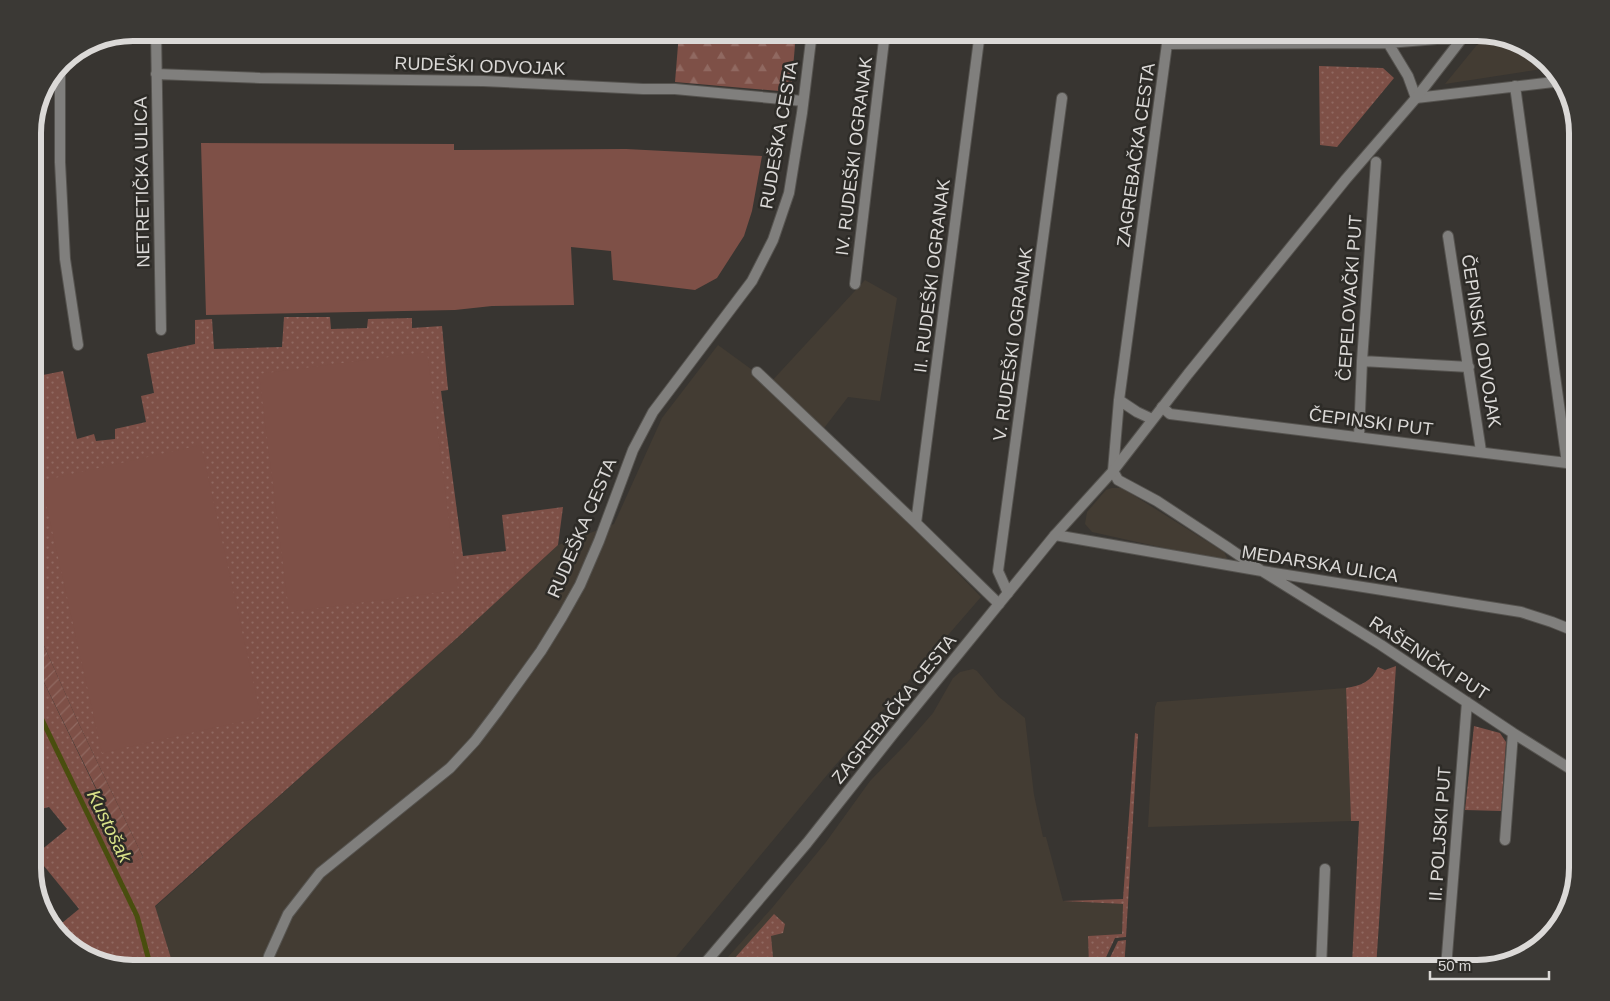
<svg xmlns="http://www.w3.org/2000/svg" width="1610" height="1001" viewBox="0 0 1610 1001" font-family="Helvetica,sans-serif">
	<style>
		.built { fill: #433c33 }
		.grass { fill: url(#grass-dots) }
		.forest { fill: url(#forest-firs) }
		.garden { fill: url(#garden-furrows) }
		.pitch { fill: #7e5047 }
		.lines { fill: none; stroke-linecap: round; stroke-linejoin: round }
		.stream { stroke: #494e0e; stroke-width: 5 }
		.minor-casing { stroke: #55534f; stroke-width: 12 }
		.tertiary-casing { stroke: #55534f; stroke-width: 12 }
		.minor { stroke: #807f7d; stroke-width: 10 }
		.tertiary { stroke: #807f7d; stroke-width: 10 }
		.labels { text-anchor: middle; stroke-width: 5; stroke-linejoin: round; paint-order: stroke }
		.street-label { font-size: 18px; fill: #dbd9d7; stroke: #2d2b27 }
		.water-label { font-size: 19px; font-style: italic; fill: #d8e188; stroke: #2d2b27 }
		.rim { fill: none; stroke: #dbd9d7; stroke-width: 6 }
	</style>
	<defs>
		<pattern id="grass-dots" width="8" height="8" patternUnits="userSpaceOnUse" patternTransform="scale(1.25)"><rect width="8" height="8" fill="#7e5047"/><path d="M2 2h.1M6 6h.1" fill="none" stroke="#906961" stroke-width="1.8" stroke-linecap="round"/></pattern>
		<pattern id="forest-firs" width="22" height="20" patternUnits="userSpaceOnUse" patternTransform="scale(1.25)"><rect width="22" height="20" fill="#7e5047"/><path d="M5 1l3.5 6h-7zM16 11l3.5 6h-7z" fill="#906961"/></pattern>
		<pattern id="garden-furrows" width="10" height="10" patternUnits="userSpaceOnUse" patternTransform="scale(1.25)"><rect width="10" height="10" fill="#7e5047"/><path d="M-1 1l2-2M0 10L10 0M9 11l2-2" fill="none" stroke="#906961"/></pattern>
	</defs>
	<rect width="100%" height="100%" fill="#383531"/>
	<path class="built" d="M 1485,35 L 1527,46 L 1549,68 L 1445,84 Z
		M 865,280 L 897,298 L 880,401 L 848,397 L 821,432 L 981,597 L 832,769 L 667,968 L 174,968 L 155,907 L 457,638 L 558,545 L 614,524 L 662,418 L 718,345 L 770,383 Z
		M 1112,488 L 1122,488 L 1224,552 L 1227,558 L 1223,561 L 1092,532 L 1085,524 L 1087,512 L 1106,490 Z
		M 973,669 L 977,671 L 999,697 L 1025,718 L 1034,795 L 1043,837 L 1046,837 L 1063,901 L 1123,904 L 1122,934 L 1088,936 L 1089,968 L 718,968 L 772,908 L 826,842 L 870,781 L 906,744 L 933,713 L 953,678 L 960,672 Z
		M 1346,688 L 1351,821 L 1148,827 L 1155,707 L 1157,702 Z"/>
	<path class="grass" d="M 1319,66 L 1383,68 L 1394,78 L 1337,147 L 1320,145 Z
		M 284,317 L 330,317 L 331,329 L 367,328 L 368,319 L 412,318 L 412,328 L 442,326 L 448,390 L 441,391 L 463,556 L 506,551 L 502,515 L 563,507 L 558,545 L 457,638 L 155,906 L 174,968 L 133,968 L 83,955 L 56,928 L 79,909 L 35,855 L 67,829 L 49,807 L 33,811 L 33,765 L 39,763 L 33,749 L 33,660 L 132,863 L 143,857 L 78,722 L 33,621 L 33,377 L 63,371 L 77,439 L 94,434 L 96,441 L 115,439 L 115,429 L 146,422 L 141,396 L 154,393 L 147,354 L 195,344 L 195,320 L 212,319 L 214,349 L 282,347 Z
		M 1396,666 L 1376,968 L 1358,968 L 1358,966 L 1352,965 L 1359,821 L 1351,821 L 1346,688 C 1361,686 1372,681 1378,667 L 1385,670 Z
		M 1474,726 L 1500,733 L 1506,742 L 1501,811 L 1465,810 Z
		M 1135,733 L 1138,734 L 1126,937 L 1115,938 L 1101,968 L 1089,968 L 1088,936 L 1122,934 L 1123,904 L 1063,901 L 1123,899 Z
		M 774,914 L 785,924 L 783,933 L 771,936 L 774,968 L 726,968 Z
		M 1126,940 L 1124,968 L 1105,968 L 1118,941 Z"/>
	<path class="forest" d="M 679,33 L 796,33 L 791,92 L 675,82 Z"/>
	<path class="garden" d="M 33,621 L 78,722 L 143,857 L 133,863 L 33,660 Z"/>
	<path class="pitch" d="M 201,143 L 454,144 L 454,150 L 626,149 L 762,156 L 752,211 L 744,236 L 717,278 L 695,290 L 613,280 L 611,251 L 571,247 L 574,305 L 492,306 L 455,310 L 206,315 Z
		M 427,352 L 458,590 L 289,612 L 259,374 Z
		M 201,445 L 261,717 L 102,753 L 41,481 Z"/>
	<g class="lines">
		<path class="stream" d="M 33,701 L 137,916 L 151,968"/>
		<g class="minor-casing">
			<path id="minor" d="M 156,32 L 161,330
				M 1388,43 L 1408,76 L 1416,98 L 1562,81
				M 60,65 L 60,162 L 65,259 L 78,345
				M 156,74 L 260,78 L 483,81 L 643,89 L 675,89 L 803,101
				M 1515,86 L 1567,463
				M 1448,236 L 1481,451
				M 855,284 L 885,32
				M 1362,361 L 1469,367
				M 757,372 L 916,523 L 999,604
				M 1119,400 L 1167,44 L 1388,43 L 1437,39 L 1462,39
				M 1162,407 L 1170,414 L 1567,463 L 1577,467
				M 1152,419 L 1137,412 L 1119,400 L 1113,471 L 1118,480 L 1157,501 L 1227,547 L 1262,571 L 1381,645 L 1513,733 L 1577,773
				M 1359,437 L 1362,361 L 1376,162
				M 916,523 L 980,32
				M 1055,535 L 1262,571 L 1521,612 L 1552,622 L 1577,632
				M 1008,593 L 998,571 L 1062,98
				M 1505,840 L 1513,733
				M 1321,968 L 1325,869
				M 1446,968 L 1467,702"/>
		</g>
		<g class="tertiary-casing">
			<path id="tertiary" d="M 266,968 L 269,956 L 288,914 L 320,873 L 450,768 L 475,741 L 497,712 L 541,651 L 562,617 L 580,585 L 599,541 L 633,450 L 653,412 L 752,281 L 773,240 L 789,193 L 802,113 L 812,32
				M 701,968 L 807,843 L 894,733 L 1055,535 L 1113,471 L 1188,374 L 1346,179 L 1416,98 L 1467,32"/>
		</g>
		<use href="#minor" class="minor"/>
		<use href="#tertiary" class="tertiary"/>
	</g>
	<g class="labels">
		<g class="street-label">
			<text transform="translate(480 66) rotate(2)" y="6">RUDEŠKI ODVOJAK</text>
			<text transform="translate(779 135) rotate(-80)" y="6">RUDEŠKA CESTA</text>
			<text transform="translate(1136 155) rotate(-82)" y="6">ZAGREBAČKA CESTA</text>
			<text transform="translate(854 156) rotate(-83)" y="6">IV. RUDEŠKI OGRANAK</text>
			<text transform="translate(142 182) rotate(-91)" y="6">NETRETIČKA ULICA</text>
			<text transform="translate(932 276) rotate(-83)" y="6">II. RUDEŠKI OGRANAK</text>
			<text transform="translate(1350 298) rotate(-86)" y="6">ČEPELOVAČKI PUT</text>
			<text transform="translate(1481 341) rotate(81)" y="6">ČEPINSKI ODVOJAK</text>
			<text transform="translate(1013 344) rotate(-82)" y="6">V. RUDEŠKI OGRANAK</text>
			<text transform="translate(1371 422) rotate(7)" y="6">ČEPINSKI PUT</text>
			<text transform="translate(582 528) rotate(-67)" y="6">RUDEŠKA CESTA</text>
			<text transform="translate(1320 564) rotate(9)" y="6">MEDARSKA ULICA</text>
			<text transform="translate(1429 658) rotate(33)" y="6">RAŠENIČKI PUT</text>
			<text transform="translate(894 709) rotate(-51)" y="6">ZAGREBAČKA CESTA</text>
			<text transform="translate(1440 834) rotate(-86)" y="6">II. POLJSKI PUT</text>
		</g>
		<g class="water-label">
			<text transform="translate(110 826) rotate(64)" y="7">Kustošak</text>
		</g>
	</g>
	<path d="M0 0H1610V1001H0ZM133 41H1477A92 92 0 0 1 1569 133V868A92 92 0 0 1 1477 960H133A92 92 0 0 1 41 868V133A92 92 0 0 1 133 41Z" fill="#3b3935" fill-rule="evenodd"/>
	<path class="rim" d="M133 41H1477A92 92 0 0 1 1569 133V868A92 92 0 0 1 1477 960H133A92 92 0 0 1 41 868V133A92 92 0 0 1 133 41Z"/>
	<path d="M1430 971v8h119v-8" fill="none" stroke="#dbd9d7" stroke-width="2.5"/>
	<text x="1438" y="971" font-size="15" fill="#dbd9d7" stroke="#2d2b27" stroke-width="4" paint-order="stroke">50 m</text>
</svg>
